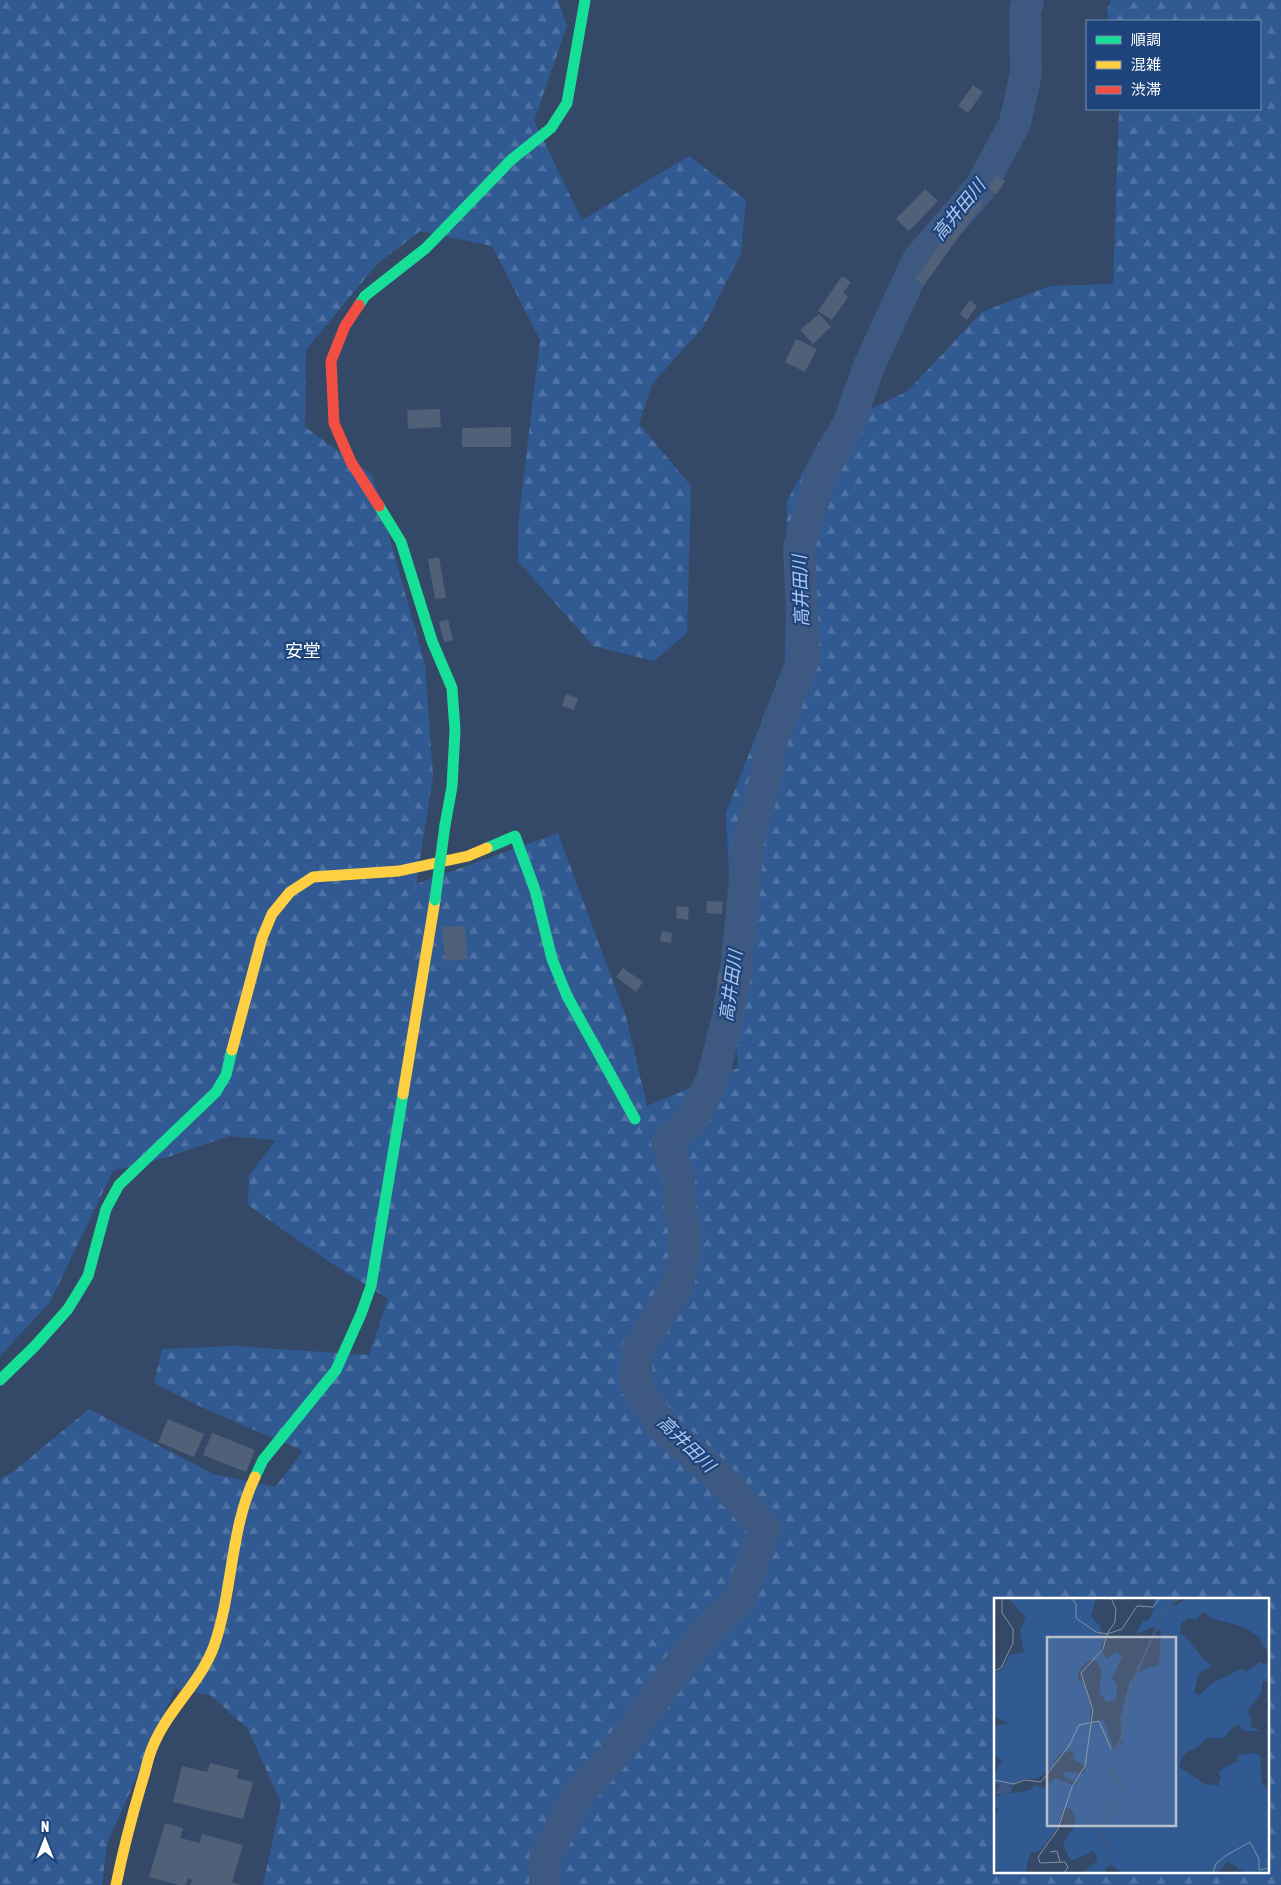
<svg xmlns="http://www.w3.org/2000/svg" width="1281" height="1885" viewBox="0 0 1281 1885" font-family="'Asap Condensed','Noto Sans JP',sans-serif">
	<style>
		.forest { fill: url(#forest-firs); fill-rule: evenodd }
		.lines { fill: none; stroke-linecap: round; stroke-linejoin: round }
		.river { stroke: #3e5981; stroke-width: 32 }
		.building { fill: #506079 }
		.fast { stroke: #16e098; stroke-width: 11 }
		.slow { stroke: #ffcf43; stroke-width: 11 }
		.jam { stroke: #f24e42; stroke-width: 11 }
		.fast-bridge { stroke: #16e098; stroke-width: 11 }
		.labels { text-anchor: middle; stroke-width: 4.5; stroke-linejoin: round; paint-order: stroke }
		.water-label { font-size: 18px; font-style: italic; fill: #acc8ef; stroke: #1f447c }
		.neighbourhood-label { font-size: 18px; fill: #fff; stroke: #1f447c }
		.inset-river { fill: none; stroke: #3e5981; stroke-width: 2.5 }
		.inset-road { fill: none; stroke: #8591a4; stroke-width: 1 }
		.view { fill: #b8bfca; fill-opacity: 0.15; stroke: #b8bfca; stroke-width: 2.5 }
		.inset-edge { fill: none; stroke: #fff; stroke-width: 2.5 }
	</style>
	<defs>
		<pattern id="forest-firs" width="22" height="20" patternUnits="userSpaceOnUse" patternTransform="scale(1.25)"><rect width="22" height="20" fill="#315a93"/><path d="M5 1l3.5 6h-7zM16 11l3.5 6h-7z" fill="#5073a3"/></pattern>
	</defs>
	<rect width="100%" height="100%" fill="#344867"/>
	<path class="forest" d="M 0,0 L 558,0 L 567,26 L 534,121 L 582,220 L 689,156 L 746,200 L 741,253 L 704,326 L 652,384 L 639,424 L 691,486 L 687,633 L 654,661 L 593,646 L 518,561 L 519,516 L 540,340 L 492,246 L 420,231 L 377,264 L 306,350 L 305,427 L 372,475 L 425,664 L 433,776 L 416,884 L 558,833 L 626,1017 L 647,1106 L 738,1068 L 726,813 L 785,661 L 787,501 L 825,431 L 908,391 L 982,312 L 1050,286 L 1113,284 L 1119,109 L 1260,109 L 1260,21 L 1108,21 L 1107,10 L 1111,0 L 1281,0 L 1281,1885 L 263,1885 L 281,1803 L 248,1729 L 210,1695 L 175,1689 L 107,1844 L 102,1885 L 0,1885 L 0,1479 L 13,1472 L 89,1409 L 213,1474 L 275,1487 L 303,1451 L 199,1406 L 154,1383 L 162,1349 L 233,1346 L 369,1355 L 388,1299 L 325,1259 L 248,1205 L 249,1175 L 276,1140 L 229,1136 L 168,1157 L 113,1171 L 50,1302 L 0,1356 ZM 995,1599 L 1267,1599 L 1267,1871 L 995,1871 Z"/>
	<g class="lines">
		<path class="river" d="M 545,1885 L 545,1858 L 577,1795 L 611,1759 L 681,1663 L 711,1627 L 740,1599 L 765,1528 L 717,1475 L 661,1425 L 636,1385 L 637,1351 L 677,1287 L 684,1259 L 684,1222 L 680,1210 L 679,1178 L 667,1141 L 693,1119 L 713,1077 L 728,1017 L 737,961 L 749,837 L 763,790 L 772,740 L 804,658 L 799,547 L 821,474 L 850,420 L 869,366 L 918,260 L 980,188 L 1015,123 L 1026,73 L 1025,13 L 1028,0"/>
	</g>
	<path class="building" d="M 973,85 L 983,92 L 968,113 L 958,106 Z
		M 996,175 L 1005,181 L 997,194 L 988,188 Z
		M 925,189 L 938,201 L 909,231 L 896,219 Z
		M 975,196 L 983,203 L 924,285 L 915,279 Z
		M 842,276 L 851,282 L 843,293 L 848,297 L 832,320 L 818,311 Z
		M 970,300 L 977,306 L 967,320 L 960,314 Z
		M 819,314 L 831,327 L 813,344 L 800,330 Z
		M 796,339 L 817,349 L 805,372 L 785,362 Z
		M 440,409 L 441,427 L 408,429 L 407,410 Z
		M 511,427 L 511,447 L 462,447 L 462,428 Z
		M 439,557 L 446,598 L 435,599 L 428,559 Z
		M 448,619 L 453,640 L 444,642 L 439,622 Z
		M 566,694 L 578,698 L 574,710 L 562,706 Z
		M 707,901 L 723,902 L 722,914 L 706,913 Z
		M 677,906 L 689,907 L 688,920 L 676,918 Z
		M 465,926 L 467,959 L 445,961 L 442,927 Z
		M 662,931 L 672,933 L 671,943 L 660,941 Z
		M 623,968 L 643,982 L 636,992 L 616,977 Z
		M 718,973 L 729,974 L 728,987 L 717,986 Z
		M 168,1419 L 204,1434 L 194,1457 L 158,1442 Z
		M 212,1433 L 255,1450 L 246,1472 L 203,1455 Z
		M 210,1763 L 239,1770 L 237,1778 L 253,1782 L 243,1819 L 173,1802 L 182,1766 L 207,1772 Z
		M 165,1823 L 183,1828 L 180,1838 L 200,1843 L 202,1834 L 243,1845 L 232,1882 L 241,1885 L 190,1885 L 192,1880 L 188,1878 L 186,1885 L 179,1885 L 149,1877 Z"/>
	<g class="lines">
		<path class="fast" d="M 359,305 L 365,296 L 426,248 L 511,160 L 551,128 L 567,103 L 585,0
			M 379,506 L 401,542 L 432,641 L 452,688 L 455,730 L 452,787 L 445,825
			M 487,848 L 515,836 L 535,890 L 552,959 L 567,996 L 635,1119
			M 0,1380 L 35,1346 L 68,1309 L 88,1276 L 106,1209 L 119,1185 L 216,1092 L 226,1075 L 232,1050
			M 255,1477 L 263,1460 L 336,1370 L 361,1314 L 371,1286 L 403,1094"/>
		<path class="slow" d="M 232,1050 L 262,938 L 272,914 L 290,892 L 313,877 L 399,871 L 468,856 L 487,848
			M 403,1094 L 435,900
			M 116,1885 C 123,1850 132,1816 142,1782 C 146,1770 148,1757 153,1746 C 168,1709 200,1684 214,1646 C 233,1591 230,1529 255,1477"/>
		<path class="jam" d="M 359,305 L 345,326 L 331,361 L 334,423 L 351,462 L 379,506"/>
		<path class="fast-bridge" d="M 435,900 L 445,825"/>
	</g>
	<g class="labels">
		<g class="water-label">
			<text transform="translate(959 210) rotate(-51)" y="6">高井田川</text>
			<text transform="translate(801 591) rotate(-92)" y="6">高井田川</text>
			<text transform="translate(731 986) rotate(-82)" y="6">高井田川</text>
			<text transform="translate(686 1444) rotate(44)" y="6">高井田川</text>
		</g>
		<g class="neighbourhood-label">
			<text x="303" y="657">安堂</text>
		</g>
	</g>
	<g transform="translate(994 1598)">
		<rect width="275" height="275" fill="#344867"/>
		<path d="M 14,0 L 102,0 L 97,18 L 106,28 L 110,41 L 107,51 L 112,61 L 123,54 L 128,59 L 118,81 L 123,88 L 122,102 L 113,104 L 105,95 L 108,73 L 103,63 L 96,62 L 91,65 L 84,74 L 84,81 L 91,86 L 96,105 L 96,127 L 110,122 L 119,150 L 128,146 L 126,120 L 136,82 L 152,70 L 165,67 L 167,32 L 160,29 L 142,36 L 149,23 L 155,22 L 159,13 L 161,0 L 182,0 L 177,5 L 180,8 L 194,0 L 270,0 L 273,3 L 275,53 L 269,48 L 267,41 L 250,29 L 220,21 L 210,14 L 201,22 L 195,20 L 187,25 L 186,37 L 191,38 L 210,62 L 218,67 L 204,77 L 200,95 L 205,97 L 220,84 L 247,71 L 253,73 L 266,64 L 275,67 L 275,84 L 269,83 L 267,95 L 253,113 L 257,119 L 256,128 L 268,134 L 249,132 L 245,127 L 240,128 L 230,140 L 213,140 L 200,152 L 195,152 L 188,159 L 185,169 L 211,186 L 224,188 L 227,180 L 224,174 L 243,163 L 244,157 L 261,155 L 266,158 L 268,186 L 275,192 L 275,275 L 251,275 L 234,263 L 223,275 L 129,275 L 117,267 L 111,269 L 112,275 L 88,275 L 103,263 L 102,258 L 99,253 L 80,262 L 75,260 L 69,245 L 80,229 L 82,220 L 78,212 L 71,209 L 63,230 L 46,253 L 36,255 L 31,275 L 7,275 L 0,270 L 0,216 L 5,211 L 0,208 L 2,198 L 36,192 L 41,187 L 49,190 L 62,180 L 81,188 L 84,185 L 69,178 L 70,174 L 90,175 L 92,169 L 78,160 L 81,153 L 76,153 L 65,156 L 58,170 L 42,181 L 29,181 L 17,188 L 0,186 L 2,173 L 8,162 L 0,157 L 0,127 L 15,126 L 0,118 L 0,76 L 8,71 L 16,57 L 30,54 L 26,33 L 32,20 Z" fill="#315a93"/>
		<path d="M 8,184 L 18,190 L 16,197 L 1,196 Z" fill="#3e5981"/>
		<path class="inset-river" d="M 112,269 L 115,252 L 109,241 L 108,226 L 130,192 L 117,174 L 122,165 L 120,153 L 127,141 L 134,94 L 168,18 L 180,4 L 188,0"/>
		<path class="inset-road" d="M 77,0 L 82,6 L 82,20 L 102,34 L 113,36 L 128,31 L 143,8 L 159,9 L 166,0M 0,73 L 7,70 L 19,45 L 19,31 L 8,15 L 8,0M 0,182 L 20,186 L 31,182 L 47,184 L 75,148 L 85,127 L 105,123 L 117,151M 56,254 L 63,253 L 66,264M 70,275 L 74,269 L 71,264 L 46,265 L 44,259 L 64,231 L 78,189 L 91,168 L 99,112 L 87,75 L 109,51 L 113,36 L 121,24 L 122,11 L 117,0M 219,275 L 222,266 L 231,258 L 256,244 L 265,261 L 265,272 L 275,270"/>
		<path class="view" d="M 53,39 L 182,39 L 182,228 L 53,228 Z"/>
		<rect width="275" height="275" class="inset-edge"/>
	</g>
	<rect x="1086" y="20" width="175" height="90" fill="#1f447c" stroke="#798fb0"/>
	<rect x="1096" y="36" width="25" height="8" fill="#16e098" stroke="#798fb0"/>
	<text x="1131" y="45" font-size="15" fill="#ffffff">順調</text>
	<rect x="1096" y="61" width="25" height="8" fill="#ffcf43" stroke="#798fb0"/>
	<text x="1131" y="70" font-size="15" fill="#ffffff">混雑</text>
	<rect x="1096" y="86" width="25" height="8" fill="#f24e42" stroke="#798fb0"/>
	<text x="1131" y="95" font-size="15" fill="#ffffff">渋滞</text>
	<g transform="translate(45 1840)" stroke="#1f447c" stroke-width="4" paint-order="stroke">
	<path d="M0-4L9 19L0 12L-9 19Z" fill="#ffffff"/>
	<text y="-8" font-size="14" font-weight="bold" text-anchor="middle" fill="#ffffff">N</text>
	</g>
</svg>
